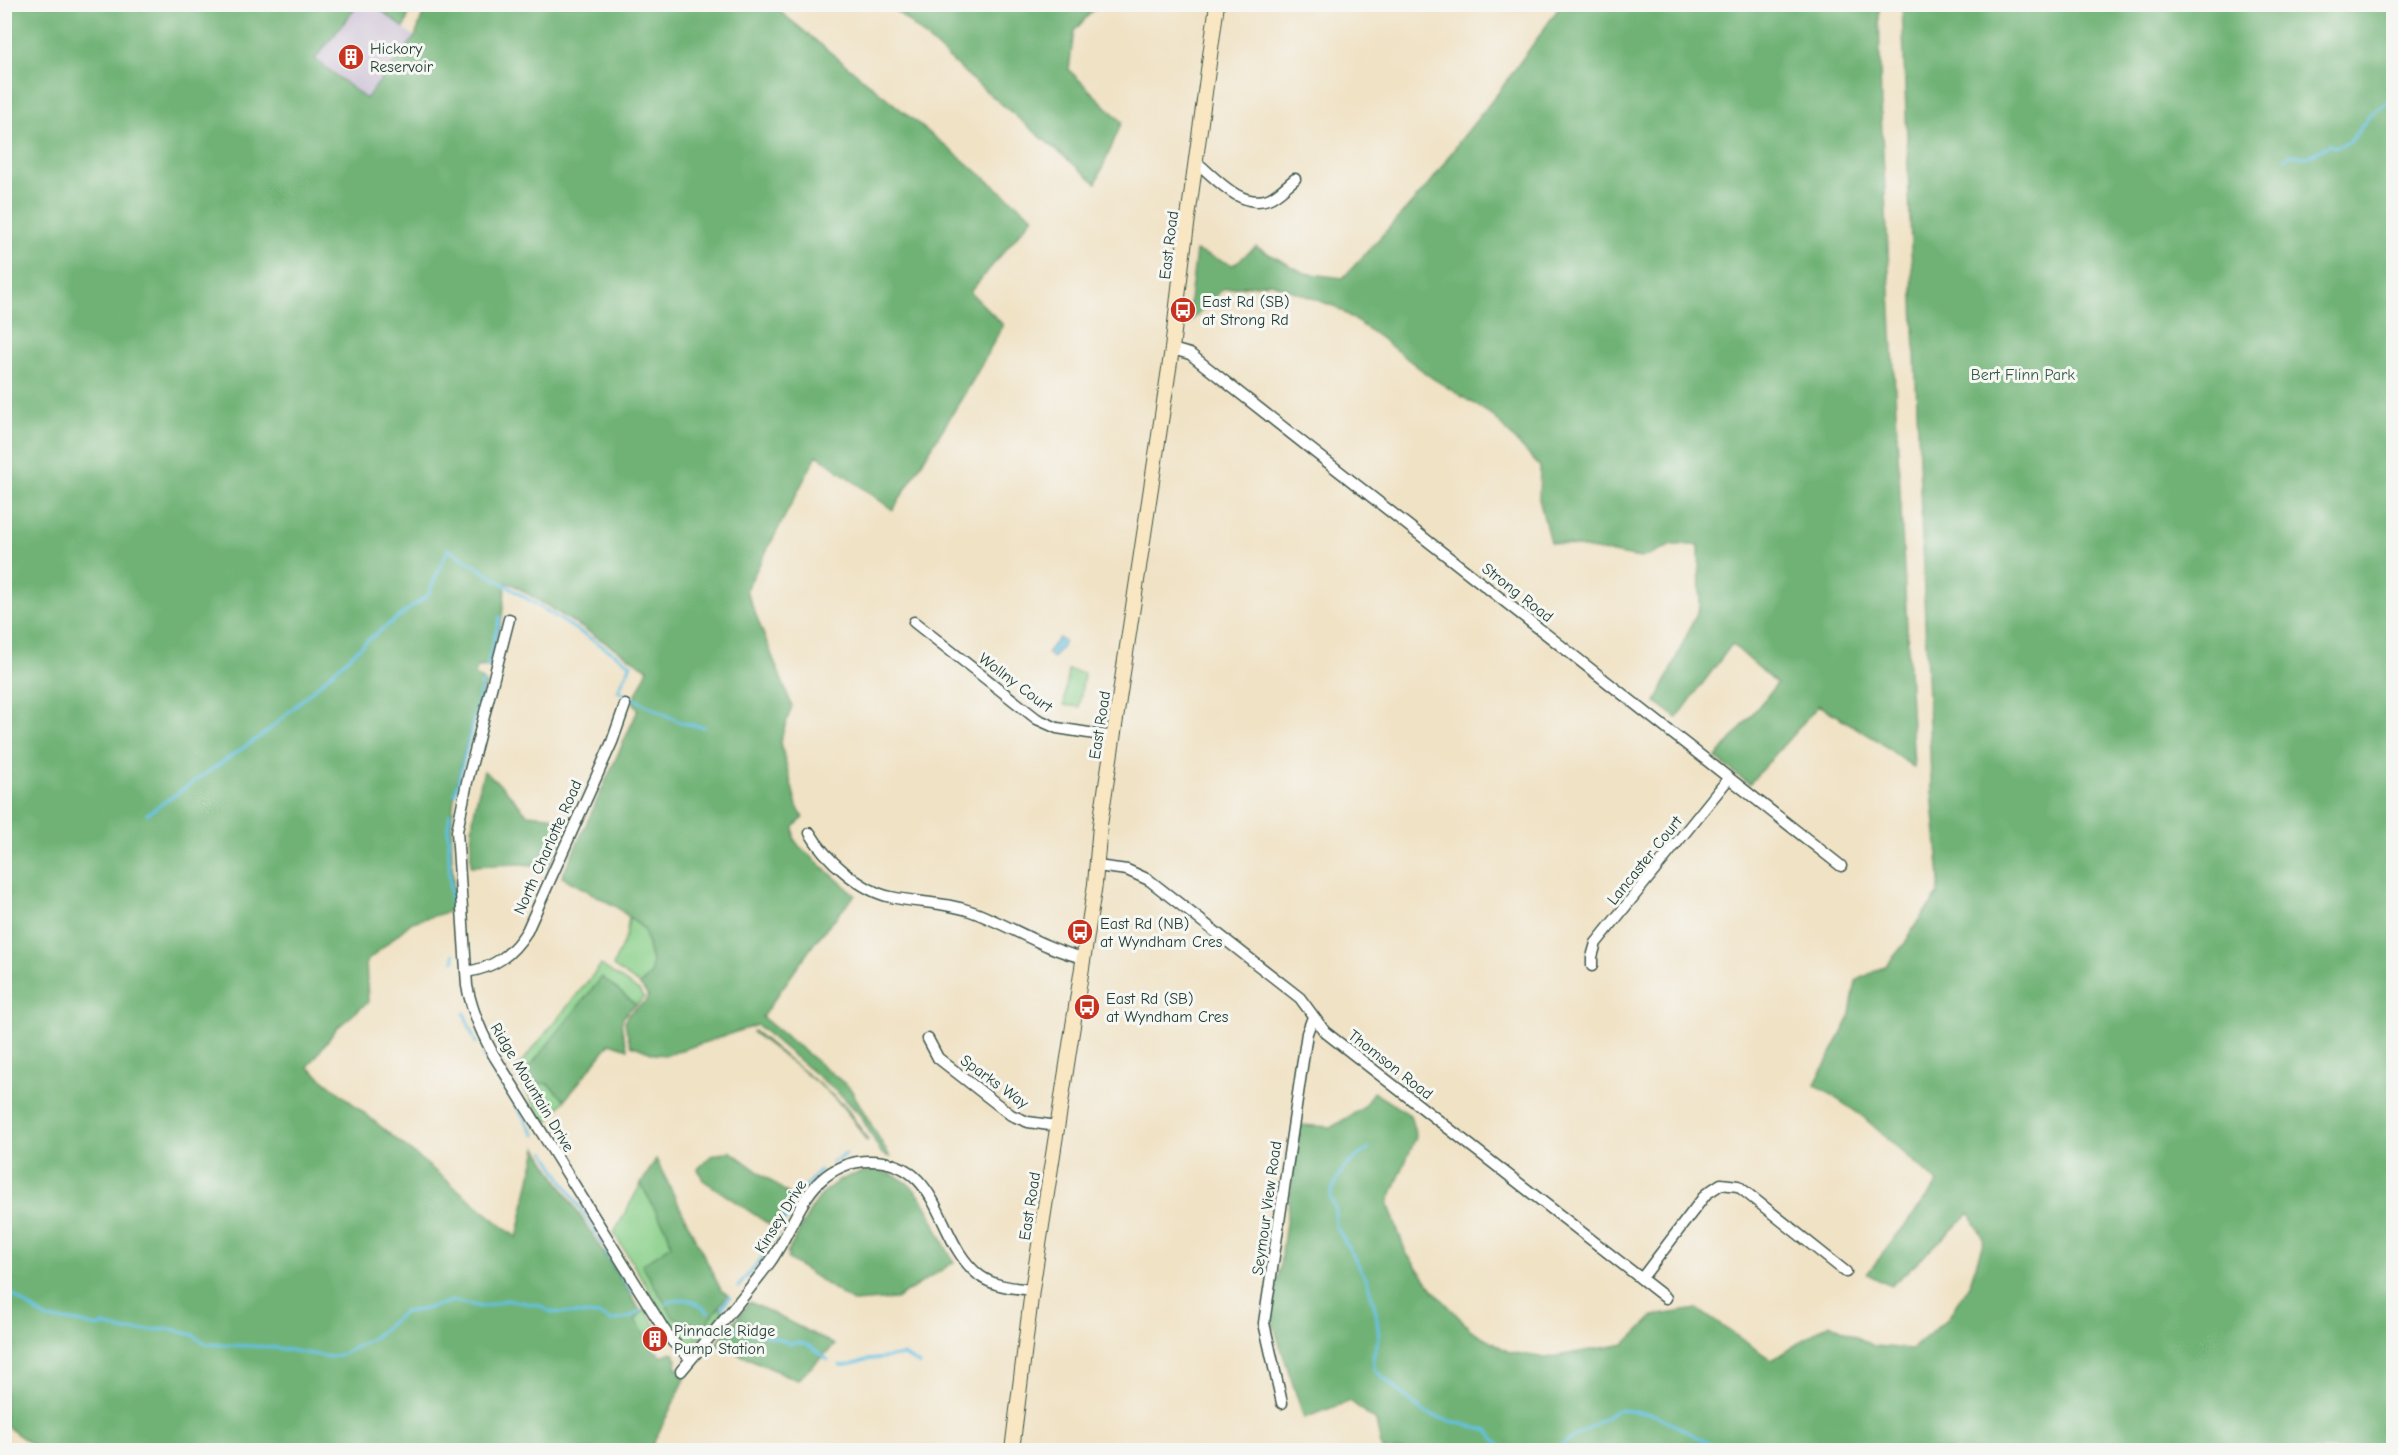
<svg xmlns="http://www.w3.org/2000/svg" width="2398" height="1455" viewBox="0 0 2398 1455" font-family="'Comic Neue',sans-serif">
	<style>
		.industrial { fill: #cbbfd5 }
		.green { fill: #8ad08a; stroke: #54865f; stroke-width: 1.5 }
		.forest { fill: #6fb276; stroke: #477855; stroke-width: 1.5 }
		.water { fill: #65c1e3; stroke: #427f8c; stroke-width: 1.5 }
		.lines { fill: none; stroke-linecap: round; stroke-linejoin: round }
		.stream { stroke: #65c1e3; stroke-width: 3 }
		.street-casing { stroke: #3e564a; stroke-width: 13 }
		.secondary-casing { stroke: #3e564a; stroke-width: 16 }
		.street { stroke: #fff; stroke-width: 10 }
		.secondary { stroke: #f9e7c3; stroke-width: 14 }
		.labels { text-anchor: middle; stroke-width: 6; stroke-linejoin: round; paint-order: stroke }
		.poi-label { font-size: 16px; fill: #1f3d34; stroke: #f6f6f2; text-anchor: start }
		.street-label { font-size: 16px; fill: #1f3d34; stroke: #f6f6f2 }
		.park-label { font-size: 16px; fill: #345a45; stroke: #f6f6f2 }
	</style>
	<rect width="100%" height="100%" fill="#f6f6f2"/>
	<filter id="ink" filterUnits="userSpaceOnUse"><feTurbulence type="fractalNoise" baseFrequency=".0167" numOctaves="2"/><feDisplacementMap in="SourceGraphic" scale="12" xChannelSelector="R" yChannelSelector="G"/><feConvolveMatrix kernelMatrix="1 2 1 2 8 2 1 2 1" color-interpolation-filters="sRGB"/></filter>
	<filter id="wash" filterUnits="userSpaceOnUse"><feTurbulence type="fractalNoise" baseFrequency=".008" numOctaves="4" result="noise"/><feDisplacementMap in="SourceGraphic" scale="24" xChannelSelector="R" yChannelSelector="G"/><feGaussianBlur stdDeviation="1.35" result="paint"/><feColorMatrix in="noise" values="0 0 0 0 0 0 0 0 0 0 0 0 0 0 0 0 0 1.4 0 .05"/><feComposite in="paint" operator="in"/></filter>
	<g filter="url(#wash)">
		<rect width="100%" height="100%" fill="#f0e2c5"/>
		<path class="industrial" d="M 358,5 L 374,5 L 415,37 L 366,99 L 315,59 Z"/>
		<path class="green" d="M 1068,670 L 1084,673 L 1079,707 L 1064,705 Z
			M 629,917 L 644,929 L 652,962 L 651,974 L 640,985 L 613,966 L 626,936 Z
			M 601,965 L 639,991 L 644,998 L 636,1005 L 603,978 L 523,1075 L 528,1082 L 548,1084 L 565,1100 L 546,1124 L 514,1072 Z
			M 641,1184 L 668,1233 L 671,1245 L 702,1328 L 719,1307 L 723,1311 L 700,1339 L 698,1338 L 692,1343 L 686,1343 L 678,1337 L 614,1233 Z
			M 645,1309 L 656,1326 L 644,1334 L 635,1320 Z"/>
		<path class="forest" d="M 1013,4 L 1025,8 L 1028,4 L 1098,5 L 1074,31 L 1069,70 L 1122,122 L 1096,183 L 974,81 L 890,5 Z
			M 5,5 L 358,5 L 315,59 L 366,99 L 415,37 L 422,17 L 429,5 L 772,5 L 1033,217 L 970,292 L 1003,325 L 973,380 L 893,510 L 817,455 L 746,590 L 792,706 L 780,741 L 797,806 L 803,818 L 794,827 L 794,839 L 799,846 L 855,895 L 815,942 L 762,1017 L 850,1088 L 890,1157 L 882,1154 L 860,1115 L 844,1098 L 757,1025 L 667,1055 L 654,1054 L 631,1045 C 620,1014 624,1018 647,1000 L 648,996 L 640,985 L 651,974 L 652,962 L 644,929 L 615,906 L 562,877 L 638,710 L 633,701 L 648,669 L 514,585 L 506,583 L 502,617 L 490,666 L 477,667 L 475,675 L 486,683 C 472,727 455,772 452,818 C 450,848 453,879 455,910 L 412,922 L 366,962 L 368,1002 L 337,1028 L 308,1067 L 517,1238 L 537,1148 L 641,1312 L 635,1320 L 655,1352 L 658,1352 L 661,1357 L 668,1353 L 674,1353 L 677,1361 L 676,1367 L 686,1377 L 650,1450 L 39,1450 L 5,1425 Z
			M 374,5 L 408,5 L 409,13 L 404,28 Z
			M 1561,5 L 1879,5 L 1881,113 L 1914,768 L 1877,740 L 1819,705 L 1749,784 L 1716,758 L 1777,684 L 1732,644 L 1677,718 L 1656,702 L 1700,606 L 1699,545 L 1673,545 L 1641,558 L 1550,542 L 1539,499 L 1540,467 L 1492,415 L 1432,378 L 1379,337 L 1336,307 L 1271,283 L 1223,289 L 1187,325 L 1196,251 L 1233,265 L 1256,247 L 1304,273 L 1343,278 L 1431,182 L 1459,142 L 1498,93 Z
			M 1902,5 L 2393,5 L 2393,1450 L 1382,1450 L 1376,1421 L 1350,1401 L 1304,1418 L 1272,1321 L 1300,1125 L 1332,1127 L 1363,1108 L 1373,1092 L 1410,1115 L 1416,1137 L 1388,1203 L 1406,1253 L 1435,1292 L 1471,1330 L 1509,1352 L 1546,1358 L 1625,1344 L 1654,1316 L 1697,1309 L 1772,1360 L 1830,1323 L 1873,1346 L 1912,1349 L 1947,1319 L 1970,1283 L 1984,1240 L 1970,1213 L 1891,1286 L 1867,1274 L 1938,1183 L 1862,1116 L 1815,1084 L 1849,1019 L 1856,981 L 1887,965 L 1905,943 L 1918,921 L 1938,895 L 1940,878 L 1931,781 Z
			M 484,771 L 504,788 L 527,814 L 550,816 L 569,823 L 549,866 L 519,864 L 471,866 C 470,828 474,807 484,771 Z
			M 602,977 L 636,1005 C 615,1017 621,1030 628,1049 L 610,1043 L 565,1100 L 548,1084 L 528,1082 L 523,1075 Z
			M 754,1031 L 845,1106 L 868,1140 L 866,1141 C 843,1094 792,1064 752,1032 Z
			M 730,1151 L 794,1198 L 776,1229 L 703,1180 L 698,1169 L 711,1156 Z
			M 656,1159 L 721,1290 L 728,1295 L 703,1328 L 673,1317 L 642,1265 L 671,1245 L 668,1233 L 641,1184 Z
			M 875,1170 C 929,1179 929,1223 954,1262 L 896,1299 L 853,1302 L 787,1258 L 789,1255 L 787,1253 C 813,1209 818,1177 875,1170 Z
			M 750,1302 L 835,1345 L 797,1380 L 716,1344 Z"/>
		<path class="water" d="M 1059,638 L 1065,642 L 1053,658 L 1047,653 Z"/>
		<g class="lines">
			<path class="stream" d="M 2285,158 L 2291,155 L 2307,157 L 2329,145 L 2335,147 L 2350,142 L 2370,115 L 2394,98
				M 487,667 L 500,617
				M 455,794 L 483,682
				M 147,814 L 268,731 L 369,639 L 428,595 L 448,549 L 631,664 L 618,691 L 682,723 L 704,727
				M 450,814 L 448,829 L 451,907
				M 454,961 L 454,954
				M 464,1013 L 476,1043
				M 483,1055 L 535,1135
				M 1369,1149 C 1344,1164 1341,1169 1330,1196 L 1335,1208 L 1336,1226 L 1367,1280 L 1376,1312 L 1379,1337 L 1373,1357 L 1375,1370 L 1422,1411 L 1440,1418 L 1488,1431 L 1504,1450
				M 545,1152 L 603,1245
				M 831,1163 L 846,1154
				M 606,1252 L 633,1294
				M 4,1286 L 18,1299 L 47,1319 L 74,1321 L 97,1327 L 104,1325 L 127,1331 L 172,1329 L 193,1335 L 207,1344 L 271,1347 L 330,1357 L 343,1354 L 374,1337 L 404,1312 L 421,1310 L 453,1301 L 482,1307 L 506,1300 L 538,1305 L 551,1312 L 600,1315 L 612,1321 L 631,1317 L 641,1311
				M 738,1287 L 761,1259 L 804,1188 L 820,1170
				M 666,1303 C 687,1297 692,1298 708,1312
				M 722,1308 L 730,1297
				M 732,1327 C 752,1338 769,1331 790,1344 C 804,1339 818,1351 828,1360
				M 840,1365 C 851,1368 862,1359 874,1359 C 884,1358 893,1357 904,1355 L 920,1365
				M 1554,1450 L 1617,1410 L 1633,1411 L 1656,1415 L 1722,1450"/>
		</g>
	</g>
	<g filter="url(#ink)">
		<g class="lines">
			<g class="street-casing">
				<path id="street" d="M 1195,161 C 1215,177 1240,209 1268,199 C 1277,196 1287,185 1295,179
					M 1172,349 L 1190,354 L 1841,866
					M 509,619 L 467,782 L 457,831 L 467,986 C 472,1011 481,1032 493,1054 L 663,1328 L 673,1342 L 691,1359
					M 914,622 L 1037,719 L 1057,728 L 1114,737
					M 810,833 C 825,859 861,891 891,897 C 919,903 946,902 973,912 C 1011,926 1044,949 1084,958
					M 1097,866 L 1127,870 L 1149,880 L 1300,998 L 1325,1032 L 1666,1298
					M 1592,966 L 1592,957 L 1596,943 L 1729,778
					M 466,972 C 494,968 512,955 527,931 L 612,742 L 625,705
					M 928,1039 L 938,1058 L 1011,1115 L 1028,1122 L 1057,1126
					M 1642,1278 L 1706,1194 L 1721,1184 L 1738,1186 L 1846,1272
					M 681,1371 C 711,1335 743,1299 770,1262 C 788,1237 798,1202 820,1181 C 834,1168 852,1161 870,1161 C 943,1161 935,1242 980,1276 C 995,1287 1015,1288 1032,1290
					M 1282,1403 L 1264,1323 L 1307,1033 L 1313,1017"/>
			</g>
			<g class="secondary-casing">
				<path id="secondary" d="M 1012,1450 L 1032,1290 L 1095,884 L 1100,825 L 1172,349 L 1182,262 L 1217,4"/>
			</g>
			<use href="#street" class="street"/>
			<use href="#secondary" class="secondary"/>
		</g>
	</g>
	<defs>
		<g id="building-disc" transform="scale(1.35)"><circle r="9.5" fill="#c8321e" stroke="#f6f6f2"/><path d="M-4-6H4V6H1V3H-1V6H-4ZM-2.5-4.3h1.7v1.8h-1.7ZM.8-4.3h1.7v1.8H.8ZM-2.5-1h1.7V.8h-1.7ZM.8-1h1.7V.8H.8Z" fill="#fff"/></g>
		<g id="bus-disc" transform="scale(1.35)"><circle r="9.5" fill="#c8321e" stroke="#f6f6f2"/><path d="M-5-6H5V4H4V6H2V4H-2V6H-4V4H-5ZM-3.5-4V0h7V-4ZM-3.5 1.2v1.5H-2V1.2ZM2 1.2v1.5H3.5V1.2Z" fill="#fff"/></g>
	</defs>
	<g fill-rule="evenodd">
		<use href="#building-disc" x="351" y="57"/>
		<use href="#bus-disc" x="1183" y="310"/>
		<use href="#bus-disc" x="1080" y="932"/>
		<use href="#bus-disc" x="1087" y="1007"/>
		<use href="#building-disc" x="655" y="1339"/>
	</g>
	<g class="labels">
		<g class="poi-label">
			<text x="370" y="54">Hickory<tspan x="370" dy="18">Reservoir</tspan></text>
			<text x="1202" y="307">East Rd (SB)<tspan x="1202" dy="18">at Strong Rd</tspan></text>
			<text x="1100" y="929">East Rd (NB)<tspan x="1100" dy="18">at Wyndham Cres</tspan></text>
			<text x="1106" y="1004">East Rd (SB)<tspan x="1106" dy="18">at Wyndham Cres</tspan></text>
			<text x="674" y="1336">Pinnacle Ridge<tspan x="674" dy="18">Pump Station</tspan></text>
		</g>
		<g class="street-label">
			<text transform="translate(1168 245) rotate(-83)" y="6">East Road</text>
			<text transform="translate(1518 592) rotate(38)" y="6">Strong Road</text>
			<text transform="translate(1016 682) rotate(37)" y="6">Wollny Court</text>
			<text transform="translate(1099 725) rotate(-81)" y="6">East Road</text>
			<text transform="translate(547 847) rotate(-66)" y="6">North Charlotte Road</text>
			<text transform="translate(1644 860) rotate(-51)" y="6">Lancaster Court</text>
			<text transform="translate(1391 1064) rotate(38)" y="6">Thomson Road</text>
			<text transform="translate(995 1081) rotate(36)" y="6">Sparks Way</text>
			<text transform="translate(533 1087) rotate(59)" y="6">Ridge Mountain Drive</text>
			<text transform="translate(1029 1206) rotate(-81)" y="6">East Road</text>
			<text transform="translate(1266 1208) rotate(-82)" y="6">Seymour View Road</text>
			<text transform="translate(780 1216) rotate(-58)" y="6">Kinsey Drive</text>
		</g>
		<g class="park-label">
			<text x="2023" y="380">Bert Flinn Park</text>
		</g>
	</g>
	<rect width="2398" height="1455" fill="none" stroke="#f6f6f2" stroke-width="24"/>
</svg>
